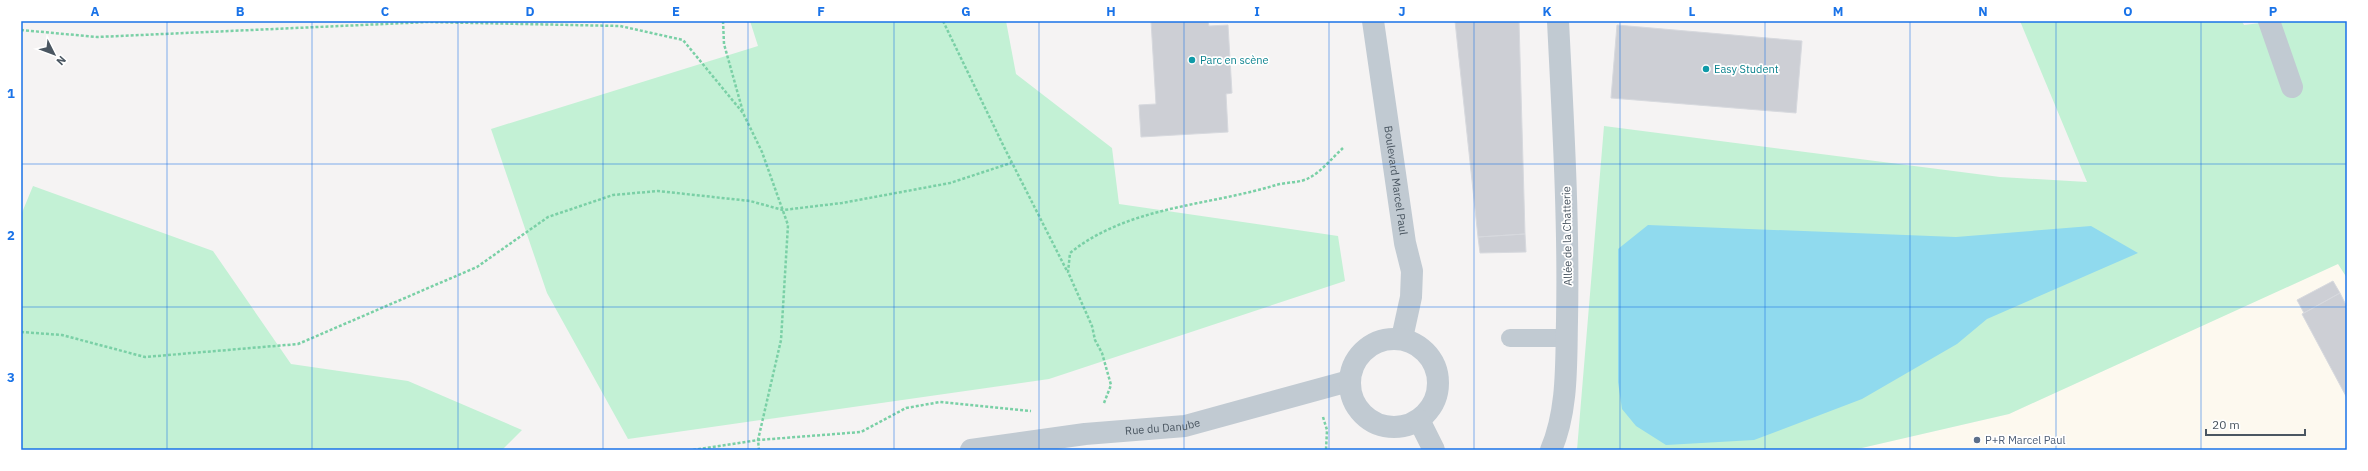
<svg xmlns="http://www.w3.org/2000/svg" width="2368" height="471" viewBox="0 0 2368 471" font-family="'IBM Plex Sans',sans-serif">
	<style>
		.commercial { fill: #fdf9ef }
		.green { fill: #c3f1d5 }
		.water { fill: #90daee }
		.building { fill: #cdcfd5; stroke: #d7d9de }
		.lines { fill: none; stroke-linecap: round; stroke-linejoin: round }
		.path { stroke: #7ad0a6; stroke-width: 2.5; stroke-dasharray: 3 2; stroke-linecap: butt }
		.service { stroke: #c1cad2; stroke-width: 18 }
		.minor { stroke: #c1cad2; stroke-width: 22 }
		.tertiary { stroke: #c1cad2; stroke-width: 22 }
		.grid { fill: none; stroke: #1a73e8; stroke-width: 1; stroke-opacity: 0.55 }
		.culture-dot { fill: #0f9aa8; stroke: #fff; stroke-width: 1.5 }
		.service-dot { fill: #5c6f8a; stroke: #fff; stroke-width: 1.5 }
		.labels { text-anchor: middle; stroke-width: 3.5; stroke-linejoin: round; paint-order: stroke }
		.culture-label { font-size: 11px; fill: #0d838f; stroke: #fff; text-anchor: start }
		.street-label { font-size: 11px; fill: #4a5661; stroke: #fff }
		.service-label { font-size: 11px; fill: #4e5e75; stroke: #fff; text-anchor: start }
		.neatline { fill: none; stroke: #1a73e8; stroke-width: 1.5 }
		.grid-label { font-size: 13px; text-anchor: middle; font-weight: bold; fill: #1a73e8 }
	</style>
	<rect width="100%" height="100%" fill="#f5f3f3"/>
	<path class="commercial" d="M 2339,263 L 2347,278 L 2347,450 L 1853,450 L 2009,414 Z"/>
	<path class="green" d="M 750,21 L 1006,21 L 1016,74 L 1112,148 L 1119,204 L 1338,236 L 1345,281 L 1049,379 L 628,439 L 547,293 L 491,129 L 758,46 Z
		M 2020,21 L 2242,21 L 2244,25 L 2276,21 L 2347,21 L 2347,278 L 2338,264 L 2009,414 L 1853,450 L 1577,450 L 1604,126 L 2000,177 L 2087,182 Z
		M 33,186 L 213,251 L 291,364 L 408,381 L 522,430 L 502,450 L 21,450 L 21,215 Z"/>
	<path class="water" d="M 1648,225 L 1956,237 L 2091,226 L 2138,253 L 1987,319 L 1957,344 L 1862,399 L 1754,440 L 1666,445 L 1636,426 L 1622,409 L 1618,382 L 1618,249 Z"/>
	<path class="building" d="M 1151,21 L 1208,21 L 1209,26 L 1228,25 L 1232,93 L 1226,94 L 1228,132 L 1141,137 L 1139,105 L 1156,104 Z
		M 1455,21 L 1519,21 L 1525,234 L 1478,237 Z
		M 1617,25 L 1802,41 L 1796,113 L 1611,98 Z
		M 1525,234 L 1526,252 L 1480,253 L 1478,237 Z
		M 2333,281 L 2340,293 L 2304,313 L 2297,300 Z
		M 2340,293 L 2347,307 L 2347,398 L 2302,314 Z"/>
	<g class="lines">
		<path class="path" d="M 723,21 L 724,44 L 743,112
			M 943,21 L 1005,149 L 1067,271
			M 21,30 L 97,37 L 428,22 L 620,26 L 683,40 L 743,113 L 762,152 L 788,225 L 781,340 L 758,440 L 759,450
			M 21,332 L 62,335 L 145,357 L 298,344 L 477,267 L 548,217 L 613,195 L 658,191 L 750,201 L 783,210 L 842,203 L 950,183 L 1011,163
			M 1104,403 L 1111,385 L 1102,353 L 1095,340 L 1092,326 L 1068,272 L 1070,253 C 1128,206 1208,206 1276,185 C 1286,182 1300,183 1309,178 C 1321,172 1333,157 1343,148
			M 1323,417 L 1327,430 L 1326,450
			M 693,450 L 758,440 L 861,432 L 906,408 L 940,402 L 1031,411"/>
		<path class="service" d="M 1510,338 L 1566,338"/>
		<g class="minor">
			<path d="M 2269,21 L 2292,87"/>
			<path id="s1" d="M 971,450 L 1085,434 L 1185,426 L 1349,381"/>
			<path d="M 1551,450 C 1568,410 1566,364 1567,321 C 1569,221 1563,121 1558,21"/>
		</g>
		<g class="tertiary">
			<path id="s2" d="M 1373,21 L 1405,243 L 1412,271 L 1411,297 L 1402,338"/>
			<circle cx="1394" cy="383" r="44"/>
			<path d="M 1419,420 L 1434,450"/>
		</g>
	</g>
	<path class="grid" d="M 167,21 L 167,450M 312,21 L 312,450M 458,21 L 458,450M 603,21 L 603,450M 748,21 L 748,450M 894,21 L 894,450M 1039,21 L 1039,450M 1184,21 L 1184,450M 1329,21 L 1329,450M 1474,21 L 1474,450M 1620,21 L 1620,450M 1765,21 L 1765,450M 1910,21 L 1910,450M 2056,21 L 2056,450M 2201,21 L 2201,450M 21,164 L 2347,164M 21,307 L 2347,307"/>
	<g class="culture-dot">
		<circle cx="1192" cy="60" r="4"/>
		<circle cx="1706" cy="69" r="4"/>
	</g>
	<circle class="service-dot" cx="1977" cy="440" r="4"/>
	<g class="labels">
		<g class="culture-label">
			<text x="1200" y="64">Parc en scène</text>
			<text x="1714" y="73">Easy Student</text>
		</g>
		<g class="street-label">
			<text dy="4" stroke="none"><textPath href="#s2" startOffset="161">Boulevard Marcel Paul</textPath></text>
			<text transform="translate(1567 236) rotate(-91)" y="4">Allée de la Chatterie</text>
			<text dy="4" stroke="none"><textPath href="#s1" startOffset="193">Rue du Danube</textPath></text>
		</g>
		<g class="service-label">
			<text x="1985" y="444">P+R Marcel Paul</text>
		</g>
	</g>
	<rect width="2368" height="471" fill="none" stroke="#ffffff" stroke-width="44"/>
	<g transform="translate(54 54) rotate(132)" stroke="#ffffff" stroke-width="3" paint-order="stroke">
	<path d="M0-3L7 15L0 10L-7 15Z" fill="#4a5661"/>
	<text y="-6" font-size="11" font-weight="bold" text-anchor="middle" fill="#4a5661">N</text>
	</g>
	<path d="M2206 429v6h99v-6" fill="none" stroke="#4a5661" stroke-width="2"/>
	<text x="2212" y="429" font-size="12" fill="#4a5661" stroke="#ffffff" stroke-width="3" paint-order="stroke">20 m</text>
	<rect x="22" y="22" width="2324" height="427" class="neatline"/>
	<g class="grid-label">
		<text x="95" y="16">A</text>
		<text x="240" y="16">B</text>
		<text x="385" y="16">C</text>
		<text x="530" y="16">D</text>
		<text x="676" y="16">E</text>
		<text x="821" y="16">F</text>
		<text x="966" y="16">G</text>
		<text x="1111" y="16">H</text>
		<text x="1257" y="16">I</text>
		<text x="1402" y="16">J</text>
		<text x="1547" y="16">K</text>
		<text x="1692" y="16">L</text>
		<text x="1838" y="16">M</text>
		<text x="1983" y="16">N</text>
		<text x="2128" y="16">O</text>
		<text x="2273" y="16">P</text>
		<text x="11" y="98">1</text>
		<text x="11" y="240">2</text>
		<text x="11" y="382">3</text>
	</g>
</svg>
